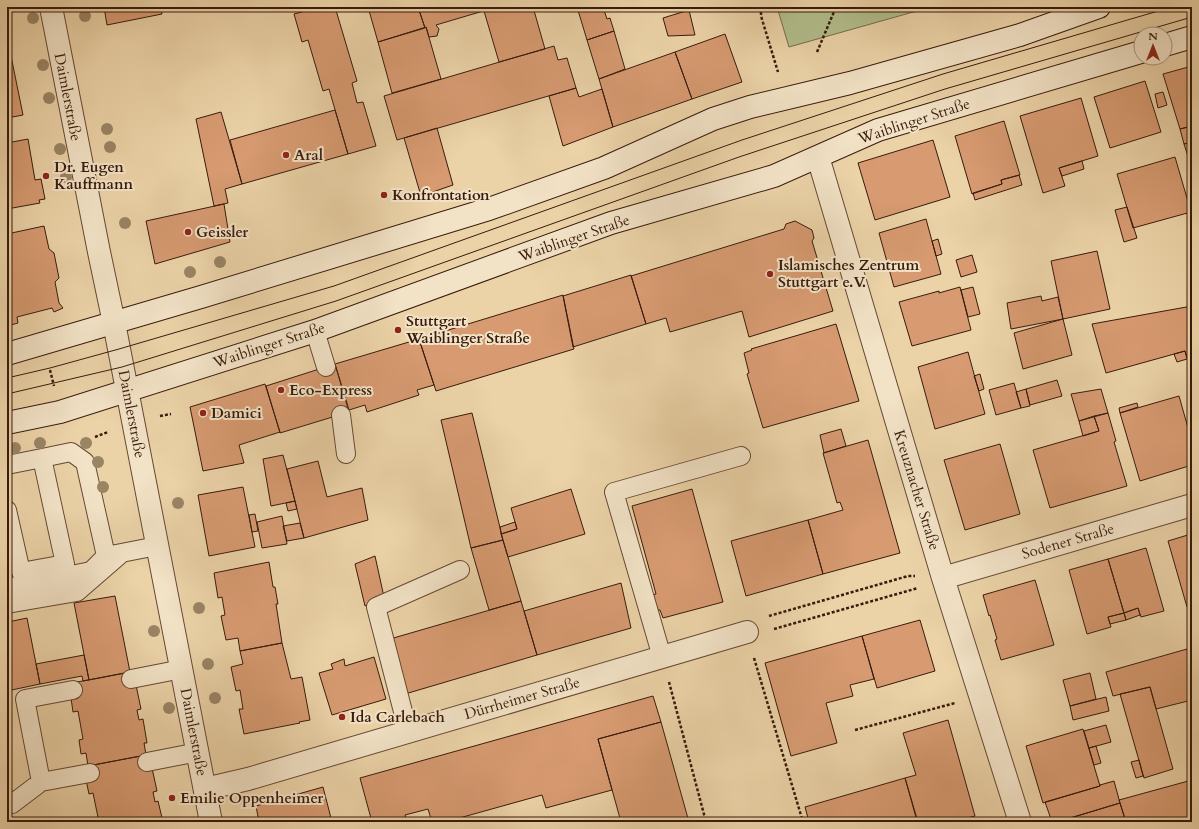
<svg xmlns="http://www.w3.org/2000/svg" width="1199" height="829" viewBox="0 0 1199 829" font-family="Cardo,serif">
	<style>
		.green { fill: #b2bd8c; stroke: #756c4c }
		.building { fill: #d79a71; stroke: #381b0d }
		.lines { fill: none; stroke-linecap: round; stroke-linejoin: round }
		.service-casing { stroke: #654934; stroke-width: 20 }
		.minor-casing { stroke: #654934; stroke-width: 24 }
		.tertiary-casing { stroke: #654934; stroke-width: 24 }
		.secondary-casing { stroke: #381b0d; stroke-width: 24 }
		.path { stroke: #381b0d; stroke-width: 2.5; stroke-dasharray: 3 2; stroke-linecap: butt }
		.service { stroke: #f2e2c6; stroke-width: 18 }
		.minor { stroke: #f2e2c6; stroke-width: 22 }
		.tertiary { stroke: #f2e2c6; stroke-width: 22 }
		.secondary { stroke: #f2e2c6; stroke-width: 22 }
		.tram { stroke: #381b0d; stroke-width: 1 }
		.tree { fill: #998464 }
		.poi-dot { fill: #8f2418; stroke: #f2e2c6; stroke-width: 1.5 }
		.labels { text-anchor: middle; stroke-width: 4; stroke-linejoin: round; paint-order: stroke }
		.street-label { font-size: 15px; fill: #381b0d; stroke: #f2e2c6 }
		.poi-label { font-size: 15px; font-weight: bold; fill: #381b0d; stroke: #f2e2c6; text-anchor: start }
	</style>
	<rect width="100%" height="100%" fill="#ebd2a7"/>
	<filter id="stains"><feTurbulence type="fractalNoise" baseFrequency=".005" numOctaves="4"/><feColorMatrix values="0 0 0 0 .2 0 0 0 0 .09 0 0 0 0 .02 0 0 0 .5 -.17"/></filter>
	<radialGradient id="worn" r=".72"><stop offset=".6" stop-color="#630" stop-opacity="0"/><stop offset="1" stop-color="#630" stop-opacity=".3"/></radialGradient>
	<path class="green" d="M 777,7 L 931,7 L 789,47 Z"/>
	<path class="building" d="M 104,7 L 160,7 L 162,14 L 107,25 Z
		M 320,7 L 335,7 L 357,81 L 352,83 L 357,103 L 363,102 L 376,146 L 348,154 L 329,89 L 323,91 L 308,40 L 302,42 L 294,14 Z
		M 368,7 L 418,7 L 425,28 L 378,42 Z
		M 418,7 L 489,7 L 490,9 L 436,25 L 439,29 L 437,36 L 429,37 L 426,27 L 425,28 Z
		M 489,7 L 533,7 L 545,49 L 499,62 L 484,11 L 490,9 Z
		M 577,7 L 603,7 L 607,19 L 610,18 L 614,31 L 587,40 Z
		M 689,10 L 695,35 L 668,36 L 663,18 Z
		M 426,27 L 441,79 L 392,93 L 378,42 Z
		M 614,31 L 625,69 L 599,79 L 587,40 Z
		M 725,34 L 742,82 L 692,99 L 675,52 Z
		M 554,46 L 558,60 L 567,58 L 576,88 L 397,140 L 384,96 Z
		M 675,52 L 692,99 L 613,127 L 599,79 Z
		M 11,56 L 23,115 L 7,118 L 7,57 Z
		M 1192,66 L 1192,126 L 1180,129 L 1163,74 Z
		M 1145,81 L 1161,132 L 1110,148 L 1094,97 Z
		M 576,88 L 579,97 L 602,89 L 613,127 L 563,146 L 549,96 Z
		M 1163,92 L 1167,105 L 1158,108 L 1155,94 Z
		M 1081,98 L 1098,156 L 1059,168 L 1065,186 L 1043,193 L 1020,116 Z
		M 335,110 L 348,154 L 242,184 L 230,140 Z
		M 221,112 L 242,184 L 225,189 L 228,203 L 214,206 L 196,119 Z
		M 1004,121 L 1020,175 L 1001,180 L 1002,184 L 972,194 L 955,136 Z
		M 1192,126 L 1192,142 L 1184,144 L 1180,129 Z
		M 437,128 L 453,185 L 421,196 L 404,138 Z
		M 28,139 L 35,180 L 41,179 L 45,199 L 39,200 L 40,203 L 7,209 L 7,143 Z
		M 933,140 L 950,197 L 875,220 L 858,163 Z
		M 1192,142 L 1192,166 L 1191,166 L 1184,144 Z
		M 1175,157 L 1191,212 L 1133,228 L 1117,174 Z
		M 1082,161 L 1084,169 L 1062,176 L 1059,168 Z
		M 1019,175 L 1022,185 L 975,200 L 973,193 L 1002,184 L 1001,180 Z
		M 224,204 L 230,242 L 155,264 L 146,221 Z
		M 1127,207 L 1137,238 L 1124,242 L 1115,210 Z
		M 926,219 L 941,274 L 894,287 L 879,233 Z
		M 795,221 L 812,230 L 814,238 L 812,241 L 833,311 L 749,337 L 742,311 L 670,332 L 666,318 L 646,324 L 631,276 L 784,229 L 786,224 Z
		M 44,226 L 49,249 L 54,253 L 59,278 L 55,282 L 59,303 L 63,308 L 54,312 L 52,308 L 17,317 L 18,323 L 7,326 L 7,234 Z
		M 938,239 L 942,254 L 936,256 L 932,241 Z
		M 1097,251 L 1110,309 L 1063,319 L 1051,261 Z
		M 972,255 L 977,272 L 961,277 L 956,260 Z
		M 631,275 L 646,324 L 573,347 L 563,296 Z
		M 960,287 L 971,330 L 912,346 L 899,302 L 939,291 L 939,293 Z
		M 973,287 L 980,314 L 968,317 L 961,290 Z
		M 563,295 L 574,349 L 436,391 L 419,339 Z
		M 1041,296 L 1042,301 L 1058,297 L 1063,319 L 1011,329 L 1007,303 Z
		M 1192,306 L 1192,359 L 1188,360 L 1185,351 L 1106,373 L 1092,324 Z
		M 1063,319 L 1072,355 L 1023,369 L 1014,333 Z
		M 836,324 L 859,401 L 763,428 L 747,374 L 749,373 L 744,353 L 752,350 L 751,349 Z
		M 419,339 L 434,385 L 417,390 L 419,395 L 367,412 L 365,405 L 349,410 L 335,364 Z
		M 1185,351 L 1187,359 L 1177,362 L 1174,354 Z
		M 968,352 L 985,414 L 935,429 L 918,367 Z
		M 335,364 L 349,412 L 280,433 L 266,386 Z
		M 980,374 L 984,389 L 979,391 L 974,376 Z
		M 1057,380 L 1062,396 L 1030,405 L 1026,389 Z
		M 1014,383 L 1021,408 L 996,415 L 989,390 Z
		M 265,384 L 280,432 L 239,445 L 244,463 L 203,471 L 190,407 Z
		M 1026,389 L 1030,406 L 1021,408 L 1016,392 Z
		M 1101,389 L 1108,413 L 1079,421 L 1071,394 Z
		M 1179,396 L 1192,442 L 1192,465 L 1140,481 L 1120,413 Z
		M 1137,403 L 1138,407 L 1120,413 L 1119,408 Z
		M 472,413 L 503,540 L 471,548 L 441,420 Z
		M 1108,413 L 1116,441 L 1114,442 L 1127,486 L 1050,508 L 1033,450 L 1099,431 L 1094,416 Z
		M 1094,416 L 1099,431 L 1083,436 L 1079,421 Z
		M 841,429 L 846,446 L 824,453 L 820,435 Z
		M 868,440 L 900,553 L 823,574 L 808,520 L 843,510 L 840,502 L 837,503 L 823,453 Z
		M 1000,444 L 1020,514 L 965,530 L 944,460 Z
		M 283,455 L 295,501 L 271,506 L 263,459 Z
		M 318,461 L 327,497 L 362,488 L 368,520 L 304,538 L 287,469 Z
		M 243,487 L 255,547 L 209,556 L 198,495 Z
		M 571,489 L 585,534 L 508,557 L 501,534 L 517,529 L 511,508 Z
		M 692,489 L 723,602 L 663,618 L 660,610 L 657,610 L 652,595 L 656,594 L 632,506 Z
		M 295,501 L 297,509 L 288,511 L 286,503 Z
		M 255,514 L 258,531 L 252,532 L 249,515 Z
		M 282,516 L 287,544 L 262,548 L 257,522 Z
		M 808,520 L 823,574 L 746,596 L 731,541 Z
		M 515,522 L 517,529 L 501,534 L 500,527 Z
		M 300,523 L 304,538 L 287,541 L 283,526 Z
		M 1191,534 L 1192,538 L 1192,605 L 1187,607 L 1168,541 Z
		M 503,540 L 521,601 L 489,610 L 471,548 Z
		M 1146,548 L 1164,611 L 1141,617 L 1138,608 L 1124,613 L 1108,559 Z
		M 375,556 L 384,597 L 365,606 L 355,564 Z
		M 1108,559 L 1124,613 L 1108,617 L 1111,627 L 1087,634 L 1069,570 Z
		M 269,562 L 273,587 L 275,587 L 278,604 L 276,604 L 282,643 L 240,651 L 238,638 L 226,640 L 221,616 L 225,615 L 222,597 L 218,598 L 214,573 Z
		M 1035,580 L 1054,645 L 1001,660 L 995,640 L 997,639 L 990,615 L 989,616 L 983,595 Z
		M 621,583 L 631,628 L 537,655 L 524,611 Z
		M 115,596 L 130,672 L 89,680 L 74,603 Z
		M 521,601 L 537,655 L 405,694 L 390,639 Z
		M 1138,608 L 1140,615 L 1126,620 L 1124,613 Z
		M 1124,613 L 1126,620 L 1110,624 L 1108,617 Z
		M 7,616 L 8,622 L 27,618 L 40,684 L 7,691 Z
		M 920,620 L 935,671 L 877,688 L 862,636 Z
		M 862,636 L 874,679 L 850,685 L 853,696 L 826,703 L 837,743 L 791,756 L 765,663 Z
		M 282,643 L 291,679 L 302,677 L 310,720 L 299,722 L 300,723 L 244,734 L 239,709 L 243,709 L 240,690 L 236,691 L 231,667 L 243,664 L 240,651 Z
		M 1192,648 L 1192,666 L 1187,649 Z
		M 1187,649 L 1192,666 L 1192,700 L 1156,709 L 1150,687 L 1113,696 L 1106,672 Z
		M 84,655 L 89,680 L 83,681 L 82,676 L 40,684 L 36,664 Z
		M 374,657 L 386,699 L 332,715 L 319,673 L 333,669 L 331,664 L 344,659 L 345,666 Z
		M 130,672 L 136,685 L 141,709 L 137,710 L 139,720 L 143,719 L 147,743 L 144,743 L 146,755 L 88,766 L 86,753 L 81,754 L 79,740 L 83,739 L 78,711 L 73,712 L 71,698 L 72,683 Z
		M 1090,673 L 1096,699 L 1070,706 L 1063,680 Z
		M 1150,687 L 1173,769 L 1144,778 L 1120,694 Z
		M 653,696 L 661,722 L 598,739 L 612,790 L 546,808 L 542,795 L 445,822 L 432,822 L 428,809 L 405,815 L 406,818 L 391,822 L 372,822 L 360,778 Z
		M 1106,697 L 1109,711 L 1073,720 L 1070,706 Z
		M 948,720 L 975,816 L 952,822 L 918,822 L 905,778 L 916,775 L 903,733 Z
		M 661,722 L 689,822 L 621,822 L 598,739 Z
		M 1106,725 L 1111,742 L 1089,748 L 1084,731 Z
		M 1083,729 L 1100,786 L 1043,803 L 1026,746 Z
		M 1096,746 L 1101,763 L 1094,765 L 1089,748 Z
		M 146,755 L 152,768 L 157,791 L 153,792 L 155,802 L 158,801 L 163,822 L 99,822 L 93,793 L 89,794 L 86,780 L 88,766 Z
		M 1139,760 L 1143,776 L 1136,778 L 1131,762 Z
		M 905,778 L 917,821 L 913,822 L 809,822 L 805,807 Z
		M 1192,780 L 1192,822 L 1126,822 L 1119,800 Z
		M 1114,781 L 1120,803 L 1057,822 L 1052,822 L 1045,802 L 1100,786 L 1100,785 Z
		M 323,787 L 332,822 L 259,822 L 256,806 Z
		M 1120,803 L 1126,822 L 1057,822 Z"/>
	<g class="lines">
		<g class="service-casing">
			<path id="service" d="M 315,331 L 326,367
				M 341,415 L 346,454
				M 7,465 L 42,458 L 65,564 L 21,572 L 7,510
				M 111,555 L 157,546
				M 7,588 L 91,571 L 106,556 L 85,462 L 71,452 L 42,458
				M 7,604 L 77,592 L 122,553
				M 662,657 L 614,492 L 741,456
				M 131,679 L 182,669
				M 408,731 L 376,607 L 460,570
				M 147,762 L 198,752
				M 41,782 L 90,773
				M 12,804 L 41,782 L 25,699 L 73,690"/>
		</g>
		<g class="minor-casing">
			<path id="minor" d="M 51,7 L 99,252 L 114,323
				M 818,157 L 943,578 L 1020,822
				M 943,578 L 1192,505
				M 205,789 L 248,779 L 747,632"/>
		</g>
		<g class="tertiary-casing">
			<path id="tertiary" d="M 114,323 L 211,822"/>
		</g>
		<g class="secondary-casing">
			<path id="secondary" d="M 1165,45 L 1192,37
				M 7,354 L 201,297 L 489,209 L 604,168 L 713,119 L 750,107 L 850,83 L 1020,35 L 1099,7
				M 7,423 L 60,412 L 315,331 L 611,223 L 774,176 L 878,130 L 1141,52"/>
		</g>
		<path class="path" d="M 761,7 L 761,16 L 778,72
			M 817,52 L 836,7
			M 50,370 L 54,386
			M 160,416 L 171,414
			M 95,437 L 108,432
			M 769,616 L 908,576 L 915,576
			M 774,629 L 918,588
			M 754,658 L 803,822
			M 669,682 L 706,822
			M 855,730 L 955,703"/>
		<use href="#service" class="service"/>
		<use href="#minor" class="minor"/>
		<use href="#tertiary" class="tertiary"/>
		<use href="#secondary" class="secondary"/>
		<path class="tram" d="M 7,378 L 50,368 L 119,349 L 334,286 L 742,140 L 943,74 L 1172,7
			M 7,394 L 122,367 L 336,301 L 739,157 L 945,89 L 1192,17"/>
	</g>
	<g class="tree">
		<circle cx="85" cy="16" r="6"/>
		<circle cx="33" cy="18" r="6"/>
		<circle cx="43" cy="65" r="6"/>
		<circle cx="49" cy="98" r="6"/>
		<circle cx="107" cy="129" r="6"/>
		<circle cx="110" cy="147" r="6"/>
		<circle cx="60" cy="149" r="6"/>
		<circle cx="66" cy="177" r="6"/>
		<circle cx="125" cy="223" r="6"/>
		<circle cx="220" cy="262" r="6"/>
		<circle cx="190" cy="272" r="6"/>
		<circle cx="40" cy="443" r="6"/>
		<circle cx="86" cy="443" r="6"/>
		<circle cx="15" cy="448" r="6"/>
		<circle cx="98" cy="462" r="6"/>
		<circle cx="103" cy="487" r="6"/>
		<circle cx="178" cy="503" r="6"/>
		<circle cx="199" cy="608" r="6"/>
		<circle cx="154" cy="631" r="6"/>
		<circle cx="208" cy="664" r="6"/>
		<circle cx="215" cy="698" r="6"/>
		<circle cx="169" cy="708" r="6"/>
	</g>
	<g class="poi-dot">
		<circle cx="286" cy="155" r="4"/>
		<circle cx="46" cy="176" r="4"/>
		<circle cx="384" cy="195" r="4"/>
		<circle cx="188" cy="232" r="4"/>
		<circle cx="770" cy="274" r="4"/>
		<circle cx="398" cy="330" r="4"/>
		<circle cx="281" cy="390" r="4"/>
		<circle cx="203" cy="413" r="4"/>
		<circle cx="342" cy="717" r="4"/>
		<circle cx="172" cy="798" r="4"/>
	</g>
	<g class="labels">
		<g class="street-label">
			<text transform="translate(68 97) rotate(79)" y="5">Daimlerstraße</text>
			<text transform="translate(914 121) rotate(-18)" y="5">Waiblinger Straße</text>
			<text transform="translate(574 238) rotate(-19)" y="5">Waiblinger Straße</text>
			<text transform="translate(269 345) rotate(-18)" y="5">Waiblinger Straße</text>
			<text transform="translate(132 414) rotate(79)" y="5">Daimlerstraße</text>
			<text transform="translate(917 490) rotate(73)" y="5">Kreuznacher Straße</text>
			<text transform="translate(1068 541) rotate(-16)" y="5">Sodener Straße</text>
			<text transform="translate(522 698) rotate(-16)" y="5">Dürrheimer Straße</text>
			<text transform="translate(194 732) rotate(79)" y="5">Daimlerstraße</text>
		</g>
		<g class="poi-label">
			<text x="294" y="160">Aral</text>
			<text x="54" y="172">Dr. Eugen<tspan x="54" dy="17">Kauffmann</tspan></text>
			<text x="392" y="200">Konfrontation</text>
			<text x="196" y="237">Geissler</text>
			<text x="778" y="270">Islamisches Zentrum<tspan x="778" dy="17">Stuttgart e.V.</tspan></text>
			<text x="406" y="326">Stuttgart<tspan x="406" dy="17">Waiblinger Straße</tspan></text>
			<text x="289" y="395">Eco-Express</text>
			<text x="211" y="418">Damici</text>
			<text x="350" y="722">Ida Carlebach</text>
			<text x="180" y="803">Emilie Oppenheimer</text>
		</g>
	</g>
	<rect width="1199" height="829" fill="none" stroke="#ebd2a7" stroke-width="24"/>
	<rect x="8" y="8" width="1183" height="813" fill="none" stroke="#381b0d" stroke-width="2"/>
	<rect x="12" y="12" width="1175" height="805" fill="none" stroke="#381b0d"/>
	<g transform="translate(1153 46)"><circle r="19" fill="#f2e2c6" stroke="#a8927c"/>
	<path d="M0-3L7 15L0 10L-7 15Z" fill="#8f2418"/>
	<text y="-6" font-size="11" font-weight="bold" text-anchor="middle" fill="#381b0d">N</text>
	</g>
	<rect width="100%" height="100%" filter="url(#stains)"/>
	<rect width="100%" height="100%" fill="url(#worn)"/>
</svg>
